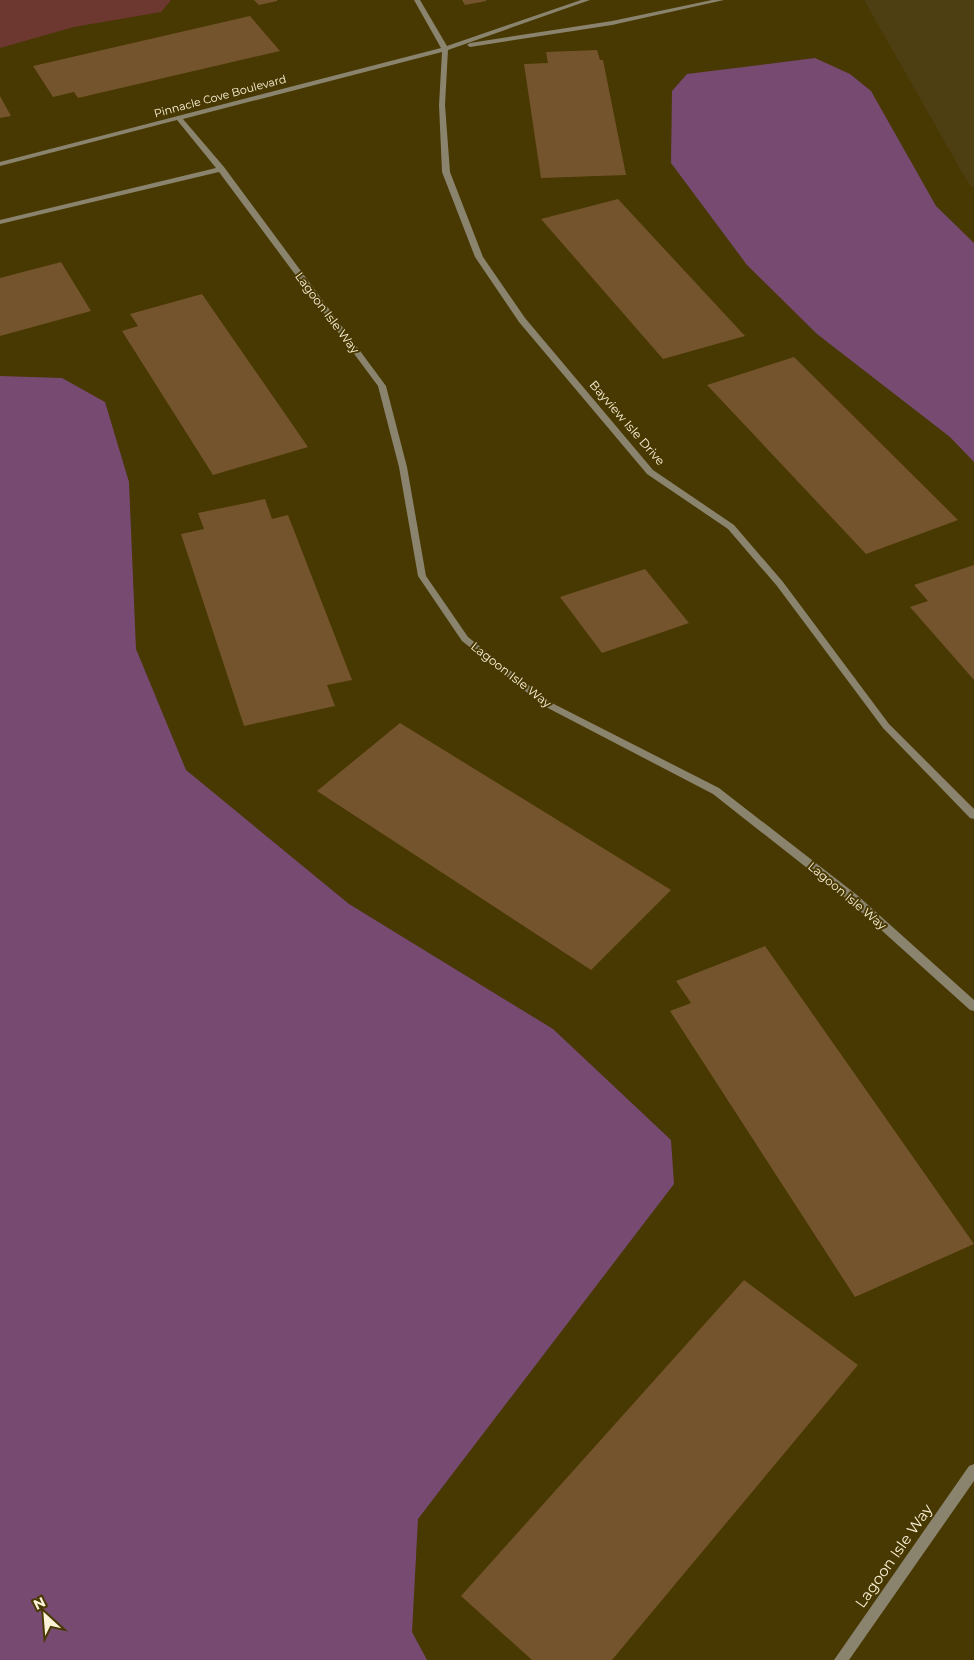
<svg xmlns="http://www.w3.org/2000/svg" width="974" height="1660" viewBox="0 0 974 1660" font-family="Montserrat,sans-serif">
	<style>
		.built { fill: #4e3f12 }
		.green { fill: #6c382f }
		.water { fill: #774a72 }
		.building { fill: #74542c }
		.lines { fill: none; stroke-linecap: round; stroke-linejoin: round }
		.lane { fill: #8a836e; fill-rule: evenodd }
		.labels { text-anchor: middle; stroke-width: 4; stroke-linejoin: round; paint-order: stroke }
		.far-street-label { font-size: 11px; fill: #fbf2d8; stroke: #483801 }
		.street-label { font-size: 12px; fill: #fbf2d8; stroke: #483801 }
		.near-street-label { font-size: 15px; fill: #fbf2d8; stroke: #483801 }
	</style>
	<rect width="100%" height="100%" fill="#483801"/>
	<path class="built" d="M 864,0 L 974,0 L 974,189 L 967,181 Z"/>
	<path class="green" d="M 0,0 L 171,0 L 161,12 L 74,27 L 0,48 Z"/>
	<path class="water" d="M 815,58 L 850,74 L 871,91 L 936,206 L 974,243 L 974,462 L 950,437 L 817,334 L 747,265 L 671,163 L 672,91 L 687,74 Z
		M 0,376 L 62,378 L 105,402 L 129,482 L 136,649 L 186,770 L 349,904 L 553,1029 L 671,1140 L 674,1184 L 418,1519 L 412,1632 L 427,1660 L 0,1660 Z"/>
	<path class="building" d="M 254,0 L 277,0 L 277,1 L 259,5 Z
		M 462,0 L 486,0 L 486,1 L 465,5 Z
		M 250,16 L 280,51 L 78,98 L 74,92 L 53,97 L 33,66 Z
		M 597,50 L 600,60 L 603,60 L 626,175 L 541,178 L 524,64 L 548,63 L 546,52 Z
		M 0,96 L 11,116 L 0,118 Z
		M 618,199 L 745,336 L 663,359 L 541,219 Z
		M 61,262 L 91,311 L 0,336 L 0,278 Z
		M 202,294 L 308,447 L 213,475 L 122,331 L 138,326 L 130,314 Z
		M 794,357 L 958,520 L 866,554 L 707,385 Z
		M 265,499 L 272,519 L 288,515 L 352,680 L 327,685 L 335,706 L 244,726 L 181,534 L 204,529 L 198,513 Z
		M 974,565 L 974,680 L 910,607 L 928,601 L 914,585 Z
		M 645,569 L 689,623 L 602,653 L 560,597 Z
		M 400,723 L 671,890 L 591,970 L 317,791 Z
		M 765,946 L 974,1244 L 855,1297 L 670,1011 L 691,1003 L 676,981 Z
		M 744,1280 L 858,1365 L 612,1660 L 532,1660 L 461,1596 Z"/>
	<g class="lines">
		<path class="lane" d="M 414,0 L 420,0 L 447,46 L 581,0 L 590,0 L 448,50 L 445,105 L 450,172 L 483,257 L 525,318 L 653,470 L 734,525 L 783,582 L 889,724 L 974,809 L 974,819 L 970,818 L 883,728 L 777,586 L 728,529 L 647,474 L 519,322 L 475,257 L 442,172 L 439,105 L 442,52 L 183,119 L 224,167 L 386,386 L 407,467 L 426,576 L 468,637 L 550,702 L 719,788 L 857,895 L 974,1000 L 974,1011 L 970,1010 L 849,901 L 713,794 L 544,706 L 462,641 L 418,576 L 399,467 L 378,386 L 219,172 L 0,224 L 0,220 L 216,168 L 177,120 L 0,166 L 0,162 L 441,48 Z
			M 712,0 L 724,0 L 612,25 L 470,47 L 467,45 L 470,43 L 612,21 Z
			M 974,1464 L 974,1481 L 849,1660 L 834,1660 L 969,1466 Z"/>
	</g>
	<g class="labels">
		<g class="far-street-label">
			<text transform="translate(220 96) rotate(-15)" y="4">Pinnacle Cove Boulevard</text>
		</g>
		<g class="street-label">
			<text transform="translate(327 313) rotate(53)" y="4">Lagoon Isle Way</text>
			<text transform="translate(627 423) rotate(49)" y="4">Bayview Isle Drive</text>
			<text transform="translate(511 675) rotate(38)" y="4">Lagoon Isle Way</text>
			<text transform="translate(847 896) rotate(40)" y="4">Lagoon Isle Way</text>
		</g>
		<g class="near-street-label">
			<text transform="translate(894 1556) rotate(-55)" y="5">Lagoon Isle Way</text>
		</g>
	</g>
	<g transform="translate(45 1615) rotate(334)" stroke="#483801" stroke-width="4" paint-order="stroke">
	<path d="M0-4L9 19L0 12L-9 19Z" fill="#fbf2d8"/>
	<text y="-8" font-size="14" font-weight="bold" text-anchor="middle" fill="#fbf2d8">N</text>
	</g>
</svg>
